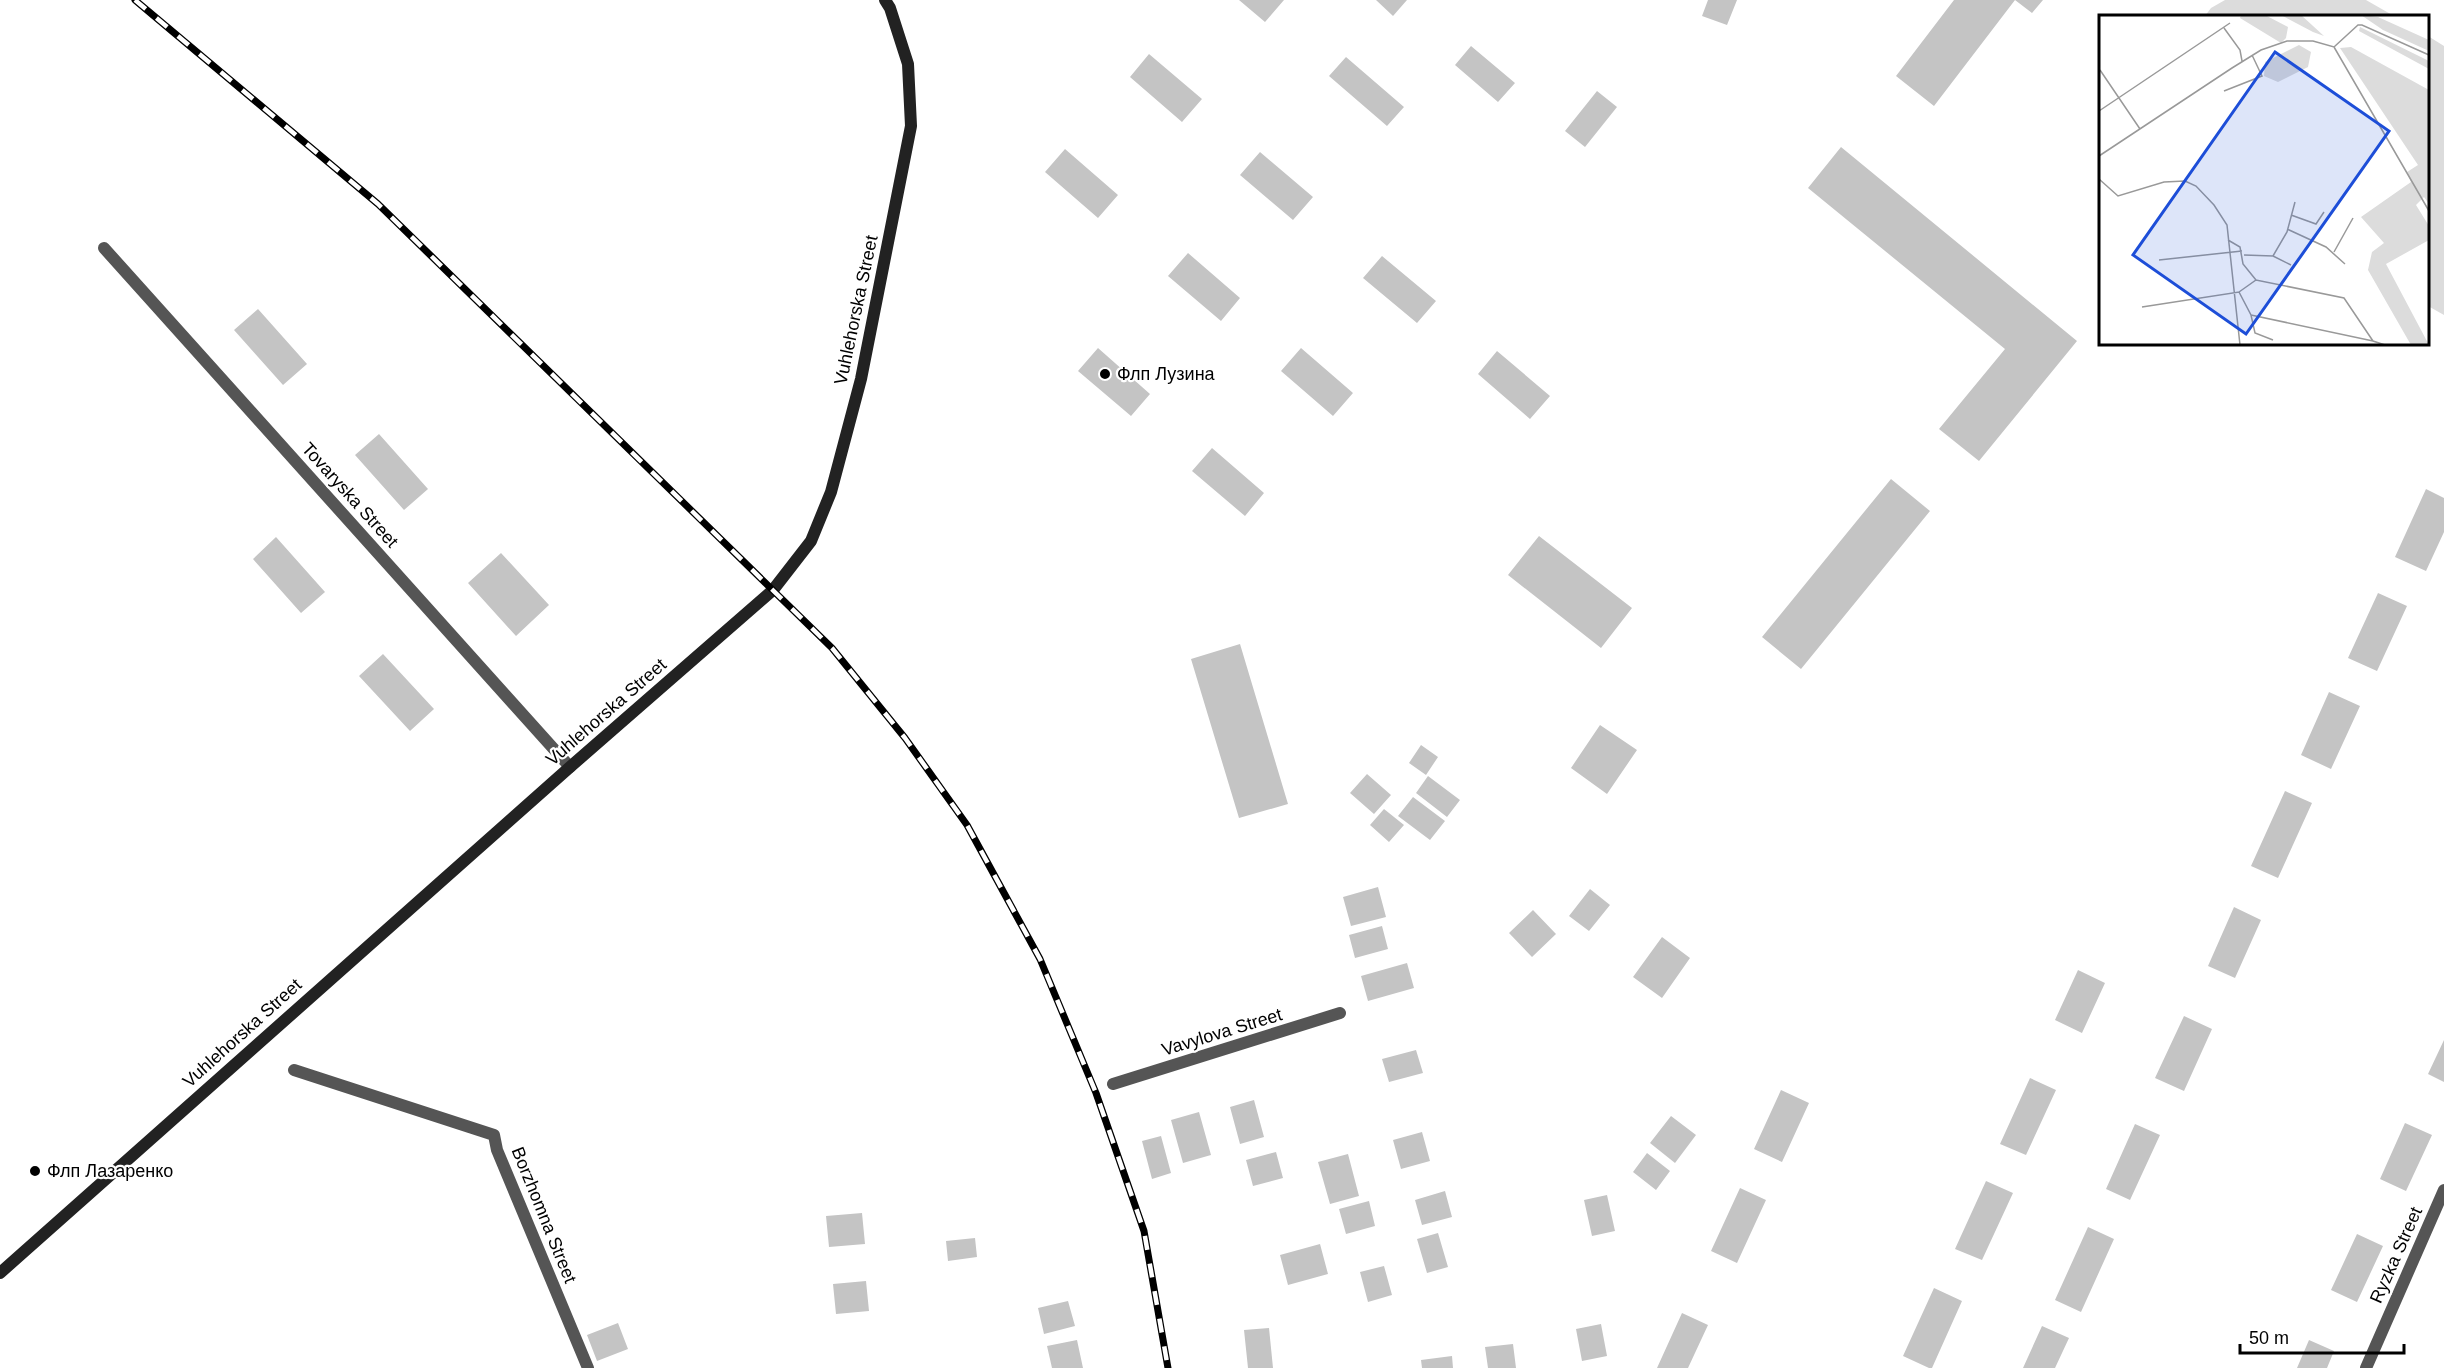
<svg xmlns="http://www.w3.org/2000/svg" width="2444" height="1368" viewBox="0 0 2444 1368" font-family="Helvetica,sans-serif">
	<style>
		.green { fill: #dcdcdc }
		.building { fill: #c4c4c4 }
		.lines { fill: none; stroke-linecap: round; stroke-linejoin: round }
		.minor { stroke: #555; stroke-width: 12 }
		.secondary { stroke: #222; stroke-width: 12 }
		.rail-casing { stroke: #000; stroke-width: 7 }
		.rail { stroke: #fff; stroke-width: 4.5; stroke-dasharray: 14; stroke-linecap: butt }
		.poi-dot { fill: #000; stroke: #fff; stroke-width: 2 }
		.labels { text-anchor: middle; stroke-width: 4.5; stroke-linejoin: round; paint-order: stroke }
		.street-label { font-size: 18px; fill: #000; stroke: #fff }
		.poi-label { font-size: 18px; fill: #000; stroke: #fff; text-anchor: start }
		.inset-road { fill: none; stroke: #999; stroke-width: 1.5 }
		.view { fill: #1d4ed8; fill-opacity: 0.15; stroke: #1d4ed8; stroke-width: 3 }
		.inset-edge { fill: none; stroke: #000; stroke-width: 3 }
	</style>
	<rect width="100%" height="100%" fill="#fff"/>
	<path class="green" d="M 2225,0 L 2366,0 L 2394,16 L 2205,16 L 2211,8 Z
		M 2428,36 L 2444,46 L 2444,315 L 2428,306 Z"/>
	<path class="building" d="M 1239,0 L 1284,0 L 1265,22 Z
		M 1376,0 L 1407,0 L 1393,16 Z
		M 1708,0 L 1737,0 L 1727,25 L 1702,16 Z
		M 1954,0 L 2043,0 L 2032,13 L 2015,0 L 1934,106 L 1896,76 Z
		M 1471,46 L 1515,83 L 1498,102 L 1455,65 Z
		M 1149,54 L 1202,99 L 1182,122 L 1130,77 Z
		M 1346,57 L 1404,107 L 1387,126 L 1329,76 Z
		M 1597,91 L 1617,107 L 1585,147 L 1565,131 Z
		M 1841,147 L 2077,341 L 1979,461 L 1939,429 L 2005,349 L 1808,188 Z
		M 1065,149 L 1118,195 L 1098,218 L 1045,172 Z
		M 1260,152 L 1313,197 L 1293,220 L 1240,175 Z
		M 1188,253 L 1240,298 L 1221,321 L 1168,276 Z
		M 1382,256 L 1436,301 L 1417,323 L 1363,278 Z
		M 258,309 L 307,364 L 283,385 L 234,330 Z
		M 1098,348 L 1150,394 L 1131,416 L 1078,371 Z
		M 1301,348 L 1353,393 L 1333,416 L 1281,371 Z
		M 1497,351 L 1550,396 L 1530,419 L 1478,374 Z
		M 379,434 L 428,489 L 404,510 L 355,455 Z
		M 1212,448 L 1264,493 L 1245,516 L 1192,471 Z
		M 1891,479 L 1930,511 L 1801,669 L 1762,637 Z
		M 2426,489 L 2444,498 L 2444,532 L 2426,571 L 2395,557 Z
		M 1539,536 L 1632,608 L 1601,648 L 1508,575 Z
		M 276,537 L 325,592 L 301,613 L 253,559 Z
		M 501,553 L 549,605 L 516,636 L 468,583 Z
		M 2378,593 L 2407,606 L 2377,671 L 2348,658 Z
		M 1240,644 L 1288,804 L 1239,818 L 1191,659 Z
		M 383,654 L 434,709 L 410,731 L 359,676 Z
		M 2329,692 L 2360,706 L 2331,769 L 2301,755 Z
		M 1600,725 L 1637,750 L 1607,794 L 1571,768 Z
		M 1421,745 L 1438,757 L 1426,775 L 1409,763 Z
		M 1367,774 L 1391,795 L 1374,814 L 1350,793 Z
		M 1428,776 L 1460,800 L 1447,817 L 1416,793 Z
		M 2285,791 L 2312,803 L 2278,878 L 2251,866 Z
		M 1413,797 L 1445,821 L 1430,840 L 1398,816 Z
		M 1384,809 L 1404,825 L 1389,842 L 1370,825 Z
		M 1378,887 L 1386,917 L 1351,926 L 1343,897 Z
		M 1590,889 L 1610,905 L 1589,931 L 1569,916 Z
		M 2234,907 L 2261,920 L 2235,978 L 2208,966 Z
		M 1533,910 L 1556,934 L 1532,957 L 1509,933 Z
		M 1382,926 L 1388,949 L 1355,958 L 1349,935 Z
		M 1662,937 L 1690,958 L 1662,998 L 1633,977 Z
		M 1407,963 L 1414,988 L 1368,1001 L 1361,976 Z
		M 2078,970 L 2105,983 L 2082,1033 L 2055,1020 Z
		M 2184,1016 L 2212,1029 L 2184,1091 L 2155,1078 Z
		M 2444,1040 L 2444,1082 L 2428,1074 Z
		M 1416,1050 L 1423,1073 L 1389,1082 L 1382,1059 Z
		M 2030,1078 L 2056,1090 L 2026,1155 L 2000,1144 Z
		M 1781,1090 L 1809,1103 L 1782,1162 L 1754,1149 Z
		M 1254,1100 L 1264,1137 L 1240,1144 L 1230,1107 Z
		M 1199,1112 L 1211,1155 L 1183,1163 L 1171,1120 Z
		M 1671,1116 L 1696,1135 L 1675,1163 L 1650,1143 Z
		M 2405,1123 L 2432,1135 L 2406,1191 L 2380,1179 Z
		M 2135,1124 L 2160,1135 L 2130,1200 L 2106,1189 Z
		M 1422,1132 L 1430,1161 L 1401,1169 L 1393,1140 Z
		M 1161,1136 L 1171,1173 L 1152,1179 L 1142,1141 Z
		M 1276,1152 L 1283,1178 L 1253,1186 L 1246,1160 Z
		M 1647,1153 L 1670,1171 L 1656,1190 L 1633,1172 Z
		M 1348,1154 L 1359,1196 L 1330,1204 L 1318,1162 Z
		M 1986,1181 L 2013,1193 L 1982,1260 L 1955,1249 Z
		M 1740,1188 L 1766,1200 L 1737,1263 L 1711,1251 Z
		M 1445,1191 L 1452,1217 L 1422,1225 L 1415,1200 Z
		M 1607,1195 L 1615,1231 L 1592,1236 L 1584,1200 Z
		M 1369,1201 L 1375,1226 L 1346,1234 L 1339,1209 Z
		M 862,1213 L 865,1244 L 829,1247 L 826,1216 Z
		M 2088,1227 L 2114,1239 L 2081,1312 L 2055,1300 Z
		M 1438,1233 L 1448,1267 L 1427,1273 L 1417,1239 Z
		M 2357,1234 L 2383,1246 L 2357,1302 L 2331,1290 Z
		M 975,1238 L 977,1257 L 948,1261 L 946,1241 Z
		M 1320,1244 L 1328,1274 L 1288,1285 L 1280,1255 Z
		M 1384,1266 L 1392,1295 L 1368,1302 L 1360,1272 Z
		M 866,1281 L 869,1311 L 836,1314 L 833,1284 Z
		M 1934,1288 L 1962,1301 L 1932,1368 L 1929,1368 L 1903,1356 Z
		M 1068,1301 L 1075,1326 L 1044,1334 L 1038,1308 Z
		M 1682,1313 L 1708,1325 L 1688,1368 L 1657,1368 Z
		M 618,1323 L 628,1349 L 597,1361 L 587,1335 Z
		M 1601,1324 L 1607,1356 L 1582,1361 L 1576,1329 Z
		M 2042,1326 L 2069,1338 L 2055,1368 L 2023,1368 Z
		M 1269,1328 L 1273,1368 L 1248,1368 L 1244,1330 Z
		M 1077,1340 L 1083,1368 L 1052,1368 L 1047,1346 Z
		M 2309,1340 L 2334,1351 L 2327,1368 L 2297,1368 Z
		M 1513,1344 L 1516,1368 L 1488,1368 L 1485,1347 Z
		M 1452,1356 L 1453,1368 L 1422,1368 L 1421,1360 Z"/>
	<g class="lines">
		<path class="minor" d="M 104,248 L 570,767
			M 294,1070 L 494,1135 L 497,1150 L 588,1368
			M 1113,1084 L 1340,1013
			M 2366,1368 L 2444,1190"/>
		<path class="secondary" d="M 0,1273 L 570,767 L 773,590 L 811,541 L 831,492 L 861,379 L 911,126 L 908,64 L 890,8 L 885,0"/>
		<g class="rail-casing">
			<path id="rail" d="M 135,0 L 378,204 L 832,648 L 905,738 L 967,825 L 1040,959 L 1096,1093 L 1144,1231 L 1168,1368"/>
		</g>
		<use href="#rail" class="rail"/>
	</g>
	<g class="poi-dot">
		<circle cx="1105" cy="374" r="6"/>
		<circle cx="35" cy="1171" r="6"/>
	</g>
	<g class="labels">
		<g class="street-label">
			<text transform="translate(856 310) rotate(-78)" y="6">Vuhlehorska Street</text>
			<text transform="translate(350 495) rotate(48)" y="6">Tovaryska Street</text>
			<text transform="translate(606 712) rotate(-41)" y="6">Vuhlehorska Street</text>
			<text transform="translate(1222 1032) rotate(-17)" y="6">Vavylova Street</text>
			<text transform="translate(242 1033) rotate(-42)" y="6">Vuhlehorska Street</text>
			<text transform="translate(544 1215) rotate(68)" y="6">Borzhomna Street</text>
			<text transform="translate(2396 1255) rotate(-66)" y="6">Ryzka Street</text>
		</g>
		<g class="poi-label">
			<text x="1117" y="380">Флп Лузина</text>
			<text x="47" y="1177">Флп Лазаренко</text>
		</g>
	</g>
	<g transform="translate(2099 15)">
		<rect width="330" height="330" fill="#fff"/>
		<path d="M 142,0 L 166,0 L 189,12 L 187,23 L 182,28 L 141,3 ZM 182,0 L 202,0 L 225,21 L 214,17 ZM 262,0 L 279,2 L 330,25 L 330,36 L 284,15 ZM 261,12 L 330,46 L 330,54 L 260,16 ZM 200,30 L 212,37 L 209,52 L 179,67 L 165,61 L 166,47 ZM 252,32 L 330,75 L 330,189 L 325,182 L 317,190 L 330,211 L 330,225 L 287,249 L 330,330 L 312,330 L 269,255 L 273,237 L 285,228 L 262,202 L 312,167 L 308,157 L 319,150 L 241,33 Z" fill="#dcdcdc"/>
		<path class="inset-road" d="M 125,13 L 141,35 L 143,46M 235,32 L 330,196M 1,55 L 41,114M 125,76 L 163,61 L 153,40M 0,96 L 131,8M 0,141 L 133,53 L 162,35 L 188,26 L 214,26 L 235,32 L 259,10 L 263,10 L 330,40M 0,164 L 19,181 L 65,167 L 86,166 L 97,171 L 115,190 L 128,210 L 141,330M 192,200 L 217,209 L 225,197M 188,214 L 227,232 L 246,249M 129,225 L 141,232 L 144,249 L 157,265M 235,237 L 254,203M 145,240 L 174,241 L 188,217 L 196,187M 174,241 L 192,250M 60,245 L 143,236M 140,277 L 157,265 L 245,283 L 274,326 L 286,330M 43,292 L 140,277 L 152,300 L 156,318 L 174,325M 152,300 L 274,326"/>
		<path class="view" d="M 176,37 L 290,116 L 147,319 L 34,240 Z"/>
		<rect width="330" height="330" class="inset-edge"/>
	</g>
	<path d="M2240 1344v9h164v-9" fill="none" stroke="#000000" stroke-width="3"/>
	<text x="2249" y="1344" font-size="18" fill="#000000" stroke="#ffffff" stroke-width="4.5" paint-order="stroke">50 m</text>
</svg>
